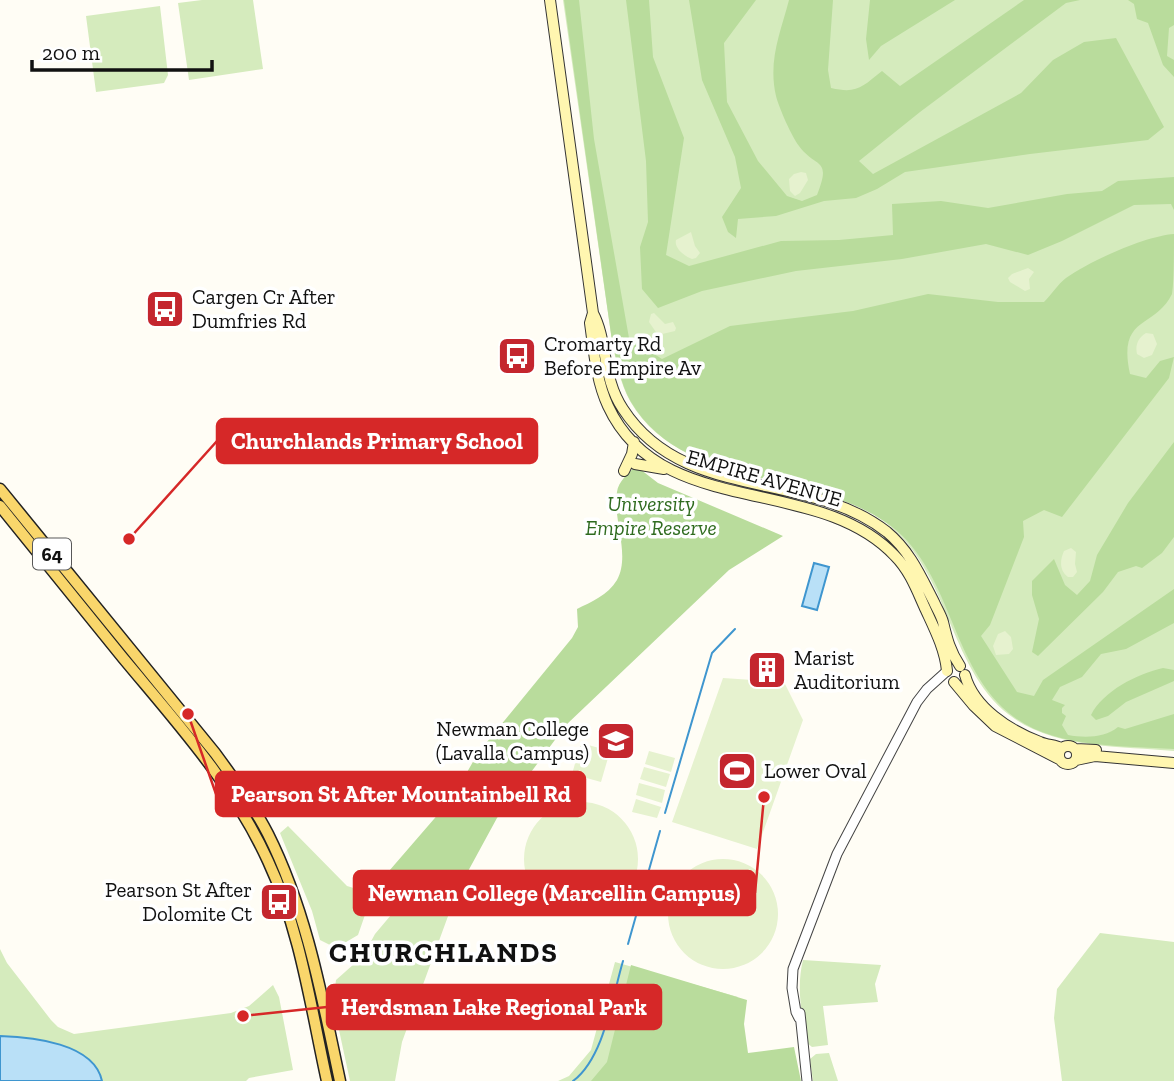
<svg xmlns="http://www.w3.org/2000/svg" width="1174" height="1081" viewBox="0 0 1174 1081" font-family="'Zilla Slab',serif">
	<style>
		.green { fill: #d5ebbd }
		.forest { fill: #b9dc9c }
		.pitch { fill: #e6f2cf }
		.water { fill: #b9e0f7; stroke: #3f96cf; stroke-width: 2 }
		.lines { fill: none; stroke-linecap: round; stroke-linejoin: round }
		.stream { stroke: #3f96cf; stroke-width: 2 }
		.tertiary-casing { stroke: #444; stroke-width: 11 }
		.secondary-casing { stroke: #333; stroke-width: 12 }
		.primary-casing { stroke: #222; stroke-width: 13 }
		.tertiary { stroke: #fff; stroke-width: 9 }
		.secondary { stroke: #fff6b0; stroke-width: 10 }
		.primary { stroke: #f9d66b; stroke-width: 10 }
		.labels { text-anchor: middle; stroke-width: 7; stroke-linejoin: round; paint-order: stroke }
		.shield { fill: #fff; stroke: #585858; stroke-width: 2 }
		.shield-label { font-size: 19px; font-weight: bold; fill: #111 }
		.poi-label { font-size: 21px; fill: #111; stroke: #fff; text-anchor: start }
		.street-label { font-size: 21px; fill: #111; stroke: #fff }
		.park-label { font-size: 21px; font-style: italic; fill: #2f6b1f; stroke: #fff }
		.district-label { font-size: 28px; font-weight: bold; letter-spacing: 2px; fill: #111; stroke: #fff }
		.leader { fill: none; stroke: #d62828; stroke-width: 2.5 }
		.callout-dot { fill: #d62828; stroke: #fff; stroke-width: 2.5 }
		.callout { fill: #d62828; stroke: #d62828; stroke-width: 2.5 }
		.callout-label { font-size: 23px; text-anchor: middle; font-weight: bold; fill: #fff }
	</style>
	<rect width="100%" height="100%" fill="#fffdf5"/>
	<path class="green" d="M 202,0 L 253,0 L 263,69 L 189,80 L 178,3 Z
		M 563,0 L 1174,0 L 1174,751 C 1122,746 1060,749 1015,719 C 948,674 952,573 886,523 C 863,506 836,497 809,490 C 745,473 666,464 630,401 C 620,383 616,361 612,341 Z
		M 160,6 L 168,75 L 164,83 L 96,92 L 86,16 Z
		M 288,826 L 347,886 L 370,893 L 377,900 L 366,912 L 358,935 L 336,948 L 320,940 L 312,911 L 280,833 Z
		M 412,905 L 451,908 L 402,1042 L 395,1081 L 350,1081 L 333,1002 L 336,980 L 363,956 L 375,934 L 391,915 Z
		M 1100,933 L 1174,942 L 1174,1081 L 1062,1081 L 1054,1018 L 1057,989 Z
		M 0,949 L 7,963 L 51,1020 L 58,1027 L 74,1034 L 231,1013 L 249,1006 L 273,985 L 279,997 L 293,1070 L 249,1078 L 246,1081 L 0,1081 Z
		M 803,960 L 881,965 L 875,984 L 878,1002 L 823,1006 L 828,1045 L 812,1047 L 807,1043 C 802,1016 796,988 803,960 Z
		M 615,962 L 738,997 L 609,1081 L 558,1081 L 569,1076 L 591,1050 Z
		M 829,1053 L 838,1081 L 813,1081 L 810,1059 L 816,1054 Z"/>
	<path class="forest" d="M 564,0 L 579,0 L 594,139 L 629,338 L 662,359 L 730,326 L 853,311 L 928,294 L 998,302 L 1044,302 C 1051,295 1058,284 1066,278 C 1090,261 1145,236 1174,234 C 1174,249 1174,282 1172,294 C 1155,329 1117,315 1130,374 L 1146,378 L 1160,361 L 1174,357 L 1169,378 L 1062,517 L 1044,510 L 1023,521 L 1024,537 L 990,625 L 981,636 L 1017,692 L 1034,696 L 1043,680 L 1174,589 L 1174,623 L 1126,649 L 1101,654 L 1082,677 L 1060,687 L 1052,700 L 1065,705 L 1062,708 L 1062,713 L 1066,716 L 1062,725 L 1068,735 C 1084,738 1105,738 1118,727 L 1125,729 L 1174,714 L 1174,749 C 1123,745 1058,749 1014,717 C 948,668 954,567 884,521 C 806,469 683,489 631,402 C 620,383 617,361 612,341 Z
		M 626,0 L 649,0 L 653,57 L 684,138 L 666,255 L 689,266 L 781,241 L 839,240 L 893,235 L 892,204 L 941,201 L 988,208 L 1067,194 L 1102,191 L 1118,181 L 1174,177 L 1174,210 L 1171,204 L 1134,205 L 1062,241 L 1028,255 L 986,244 L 902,259 L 796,271 L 702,291 L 658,308 L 642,289 L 640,247 L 648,222 L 646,161 Z
		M 689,0 L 756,0 L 724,43 L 727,102 L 758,161 L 787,196 L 802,201 L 817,195 C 832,157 816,169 799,146 C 792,137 779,108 776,96 C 768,61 780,34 789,0 L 833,0 L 828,70 L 831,88 C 857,94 862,87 882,71 L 900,86 L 1024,0 L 1080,0 L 1066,3 L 920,112 L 859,161 L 873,174 L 1021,93 L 1053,60 L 1084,42 L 1116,38 L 1164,127 L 1148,140 L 1030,154 L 905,172 L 877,189 L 856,198 L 824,201 L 776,216 L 738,219 L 736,238 L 728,232 L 722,217 L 741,188 L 735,157 L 702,80 Z
		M 870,0 L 955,0 L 881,46 L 869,60 L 866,39 Z
		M 1128,0 L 1174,0 L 1174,25 L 1169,28 L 1167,56 L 1174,60 L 1174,77 L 1163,65 L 1148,23 L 1137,19 L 1134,4 Z
		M 1174,442 L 1174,537 L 1162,553 L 1142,568 L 1136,566 L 1118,572 L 1103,592 L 1038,656 L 1032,652 L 1039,619 L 1032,595 L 1032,581 L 1054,559 L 1065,585 L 1077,595 L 1090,581 L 1097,555 L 1128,503 Z
		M 636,466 L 658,483 L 783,536 L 729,570 L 566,725 L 497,818 L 454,897 L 423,883 L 389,887 L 377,900 L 370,893 L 453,797 L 454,782 L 466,774 L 478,753 L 572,638 L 578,627 L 577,609 C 591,602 608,595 617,580 C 631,555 612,517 617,492 C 618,482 629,472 636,466 Z
		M 1163,668 L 1174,670 L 1174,681 L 1126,702 L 1108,716 L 1096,720 L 1091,715 C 1103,691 1137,674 1163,668 Z
		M 631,965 L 747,1000 L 744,1024 L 748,1053 L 794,1047 L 801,1081 L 591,1081 L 607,1062 Z"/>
	<path class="pitch" d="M 801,172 L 806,173 L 808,180 L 800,193 L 795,196 L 790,191 L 789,179 L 794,174 Z
		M 691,232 L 695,246 L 700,253 L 696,258 L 692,259 C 684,256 674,248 676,240 Z
		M 1028,268 L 1034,272 L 1029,279 L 1030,289 L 1025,291 L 1010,282 L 1008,278 L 1012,274 Z
		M 654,313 L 665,324 L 673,322 L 676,328 L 675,331 L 658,335 L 649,322 L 651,314 Z
		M 1146,333 L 1153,334 L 1157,344 L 1152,355 L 1144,358 L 1137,354 C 1135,345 1138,338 1146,333 Z
		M 1071,548 L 1076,552 L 1075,564 L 1077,572 L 1073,577 L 1068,577 C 1059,570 1060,560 1064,551 Z
		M 1005,631 L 1011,637 L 1013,649 L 1009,654 L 996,655 L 993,646 L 998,634 Z
		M 723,678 L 784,682 L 803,720 L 757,849 L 672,822 Z
		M 581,743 L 610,751 L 601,782 L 572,774 Z
		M 649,751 L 675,758 L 671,772 L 645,764 Z
		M 644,767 L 670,774 L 666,787 L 640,779 Z
		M 639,783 L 665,790 L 662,803 L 636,795 Z
		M 636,799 L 661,807 L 657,818 L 632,812 Z
		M524 859a57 57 0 1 1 114 0a57 57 0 1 1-114 0Z
		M668 914a55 55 0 1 1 110 0a55 55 0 1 1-110 0Z"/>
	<path class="water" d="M 814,563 L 829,567 L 817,610 L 802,606 Z
		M 0,1036 C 32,1037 94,1043 102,1081 L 0,1081 Z"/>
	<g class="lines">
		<path class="stream" d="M 665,813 L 712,653 L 735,629
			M 628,944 L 660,831
			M 573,1081 C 604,1058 612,998 623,961"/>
		<g class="tertiary-casing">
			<path id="tertiary" d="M 800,1013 L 807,1081
				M 799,1018 L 796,1012 L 792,988 L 793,969 L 837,854 L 917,702 L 927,689 L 947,671"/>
		</g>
		<g class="secondary-casing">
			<path id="secondary" d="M 550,0 L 593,313 C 608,341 602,378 623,409 C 684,503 807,469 887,532 C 910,551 921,577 934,602 C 937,609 941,615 943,622 C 947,639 950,651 960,666
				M 593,313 L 590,323 C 594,351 596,380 608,406 C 661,521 817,473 895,556 C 909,570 916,588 924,606 C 933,626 945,648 947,671
				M 635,464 L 664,469
				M 624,471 L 632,454 L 634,442
				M 965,675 C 974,708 1009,730 1040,742 C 1047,745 1055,745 1061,748
				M 954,682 L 974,706 L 995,726 L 1059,759
				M1059 755a9 9 0 1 1 18 0a9 9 0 1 1-18 0Z
				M 1076,749 L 1096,750
				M 1076,760 L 1095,756 L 1174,763"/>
		</g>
		<g class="primary-casing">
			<path id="primary" d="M 0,489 L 215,753 C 234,779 253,805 268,834 C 307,912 322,997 340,1081
				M 0,506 C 41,557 82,608 123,658 C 177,723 233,784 268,861 C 300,929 311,1008 327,1081"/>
		</g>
		<use href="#tertiary" class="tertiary"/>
		<use href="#secondary" class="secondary"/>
		<use href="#primary" class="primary"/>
	</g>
	<defs>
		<g id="bus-square" transform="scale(2.0125)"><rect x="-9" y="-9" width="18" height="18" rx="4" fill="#c4262e" stroke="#fff"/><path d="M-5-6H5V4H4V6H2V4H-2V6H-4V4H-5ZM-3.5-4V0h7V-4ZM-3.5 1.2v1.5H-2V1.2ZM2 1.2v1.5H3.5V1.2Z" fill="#fff"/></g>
		<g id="building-square" transform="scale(2.0125)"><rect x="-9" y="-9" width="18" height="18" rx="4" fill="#c4262e" stroke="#fff"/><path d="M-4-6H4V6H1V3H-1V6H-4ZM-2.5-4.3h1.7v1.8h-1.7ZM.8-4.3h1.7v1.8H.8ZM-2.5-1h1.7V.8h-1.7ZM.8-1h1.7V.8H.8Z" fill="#fff"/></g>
		<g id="school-square" transform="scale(2.0125)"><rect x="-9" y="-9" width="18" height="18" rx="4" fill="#c4262e" stroke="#fff"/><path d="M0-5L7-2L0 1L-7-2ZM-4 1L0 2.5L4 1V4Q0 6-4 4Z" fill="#fff"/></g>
		<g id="stadium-square" transform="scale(2.0125)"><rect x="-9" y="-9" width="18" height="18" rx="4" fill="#c4262e" stroke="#fff"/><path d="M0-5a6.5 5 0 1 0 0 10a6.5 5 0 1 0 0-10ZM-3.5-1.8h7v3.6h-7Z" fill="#fff"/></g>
	</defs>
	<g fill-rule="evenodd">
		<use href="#bus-square" x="165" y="309"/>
		<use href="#bus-square" x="517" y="356"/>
		<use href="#building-square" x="767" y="670"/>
		<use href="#school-square" x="616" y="741"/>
		<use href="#stadium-square" x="737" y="771"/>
		<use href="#bus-square" x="279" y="902"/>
	</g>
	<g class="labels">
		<rect class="shield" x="33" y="538.5" width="38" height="31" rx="5"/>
		<g class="shield-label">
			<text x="52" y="561">64</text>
		</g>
		<g class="poi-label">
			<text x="192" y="304">Cargen Cr After<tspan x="192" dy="24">Dumfries Rd</tspan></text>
			<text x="544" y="351">Cromarty Rd<tspan x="544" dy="24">Before Empire Av</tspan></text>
			<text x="794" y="665">Marist<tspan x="794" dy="24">Auditorium</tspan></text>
			<text x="589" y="736" text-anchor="end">Newman College<tspan x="589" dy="24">(Lavalla Campus)</tspan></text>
			<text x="764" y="778">Lower Oval</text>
			<text x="252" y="897" text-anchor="end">Pearson St After<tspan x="252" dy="24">Dolomite Ct</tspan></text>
		</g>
		<g class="street-label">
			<text transform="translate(764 478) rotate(16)" y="7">EMPIRE AVENUE</text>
		</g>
		<g class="park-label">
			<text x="651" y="511">University<tspan x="651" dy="24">Empire Reserve</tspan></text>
		</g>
		<g class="district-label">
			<text x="444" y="962">CHURCHLANDS</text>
		</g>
	</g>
	<path class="leader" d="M129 539L217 441M188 714L216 794M764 797L755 893M243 1016L327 1007"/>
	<g class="callout-dot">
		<circle cx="129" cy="539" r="7"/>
		<circle cx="188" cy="714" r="7"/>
		<circle cx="764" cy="797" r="7"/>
		<circle cx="243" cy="1016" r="7"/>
	</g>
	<g class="callout">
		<rect x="217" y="419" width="320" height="44" rx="7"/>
		<rect x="216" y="772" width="369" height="44" rx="7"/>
		<rect x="354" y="871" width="401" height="44" rx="7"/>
		<rect x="327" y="985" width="334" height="44" rx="7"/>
	</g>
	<g class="callout-label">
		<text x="377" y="449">Churchlands Primary School</text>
		<text x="401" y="802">Pearson St After Mountainbell Rd</text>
		<text x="554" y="901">Newman College (Marcellin Campus)</text>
		<text x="494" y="1015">Herdsman Lake Regional Park</text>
	</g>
	<path d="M32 60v10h180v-10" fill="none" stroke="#111111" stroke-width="3.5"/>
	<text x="42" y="60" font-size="21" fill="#111111" stroke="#ffffff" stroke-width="5" paint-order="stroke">200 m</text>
</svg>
